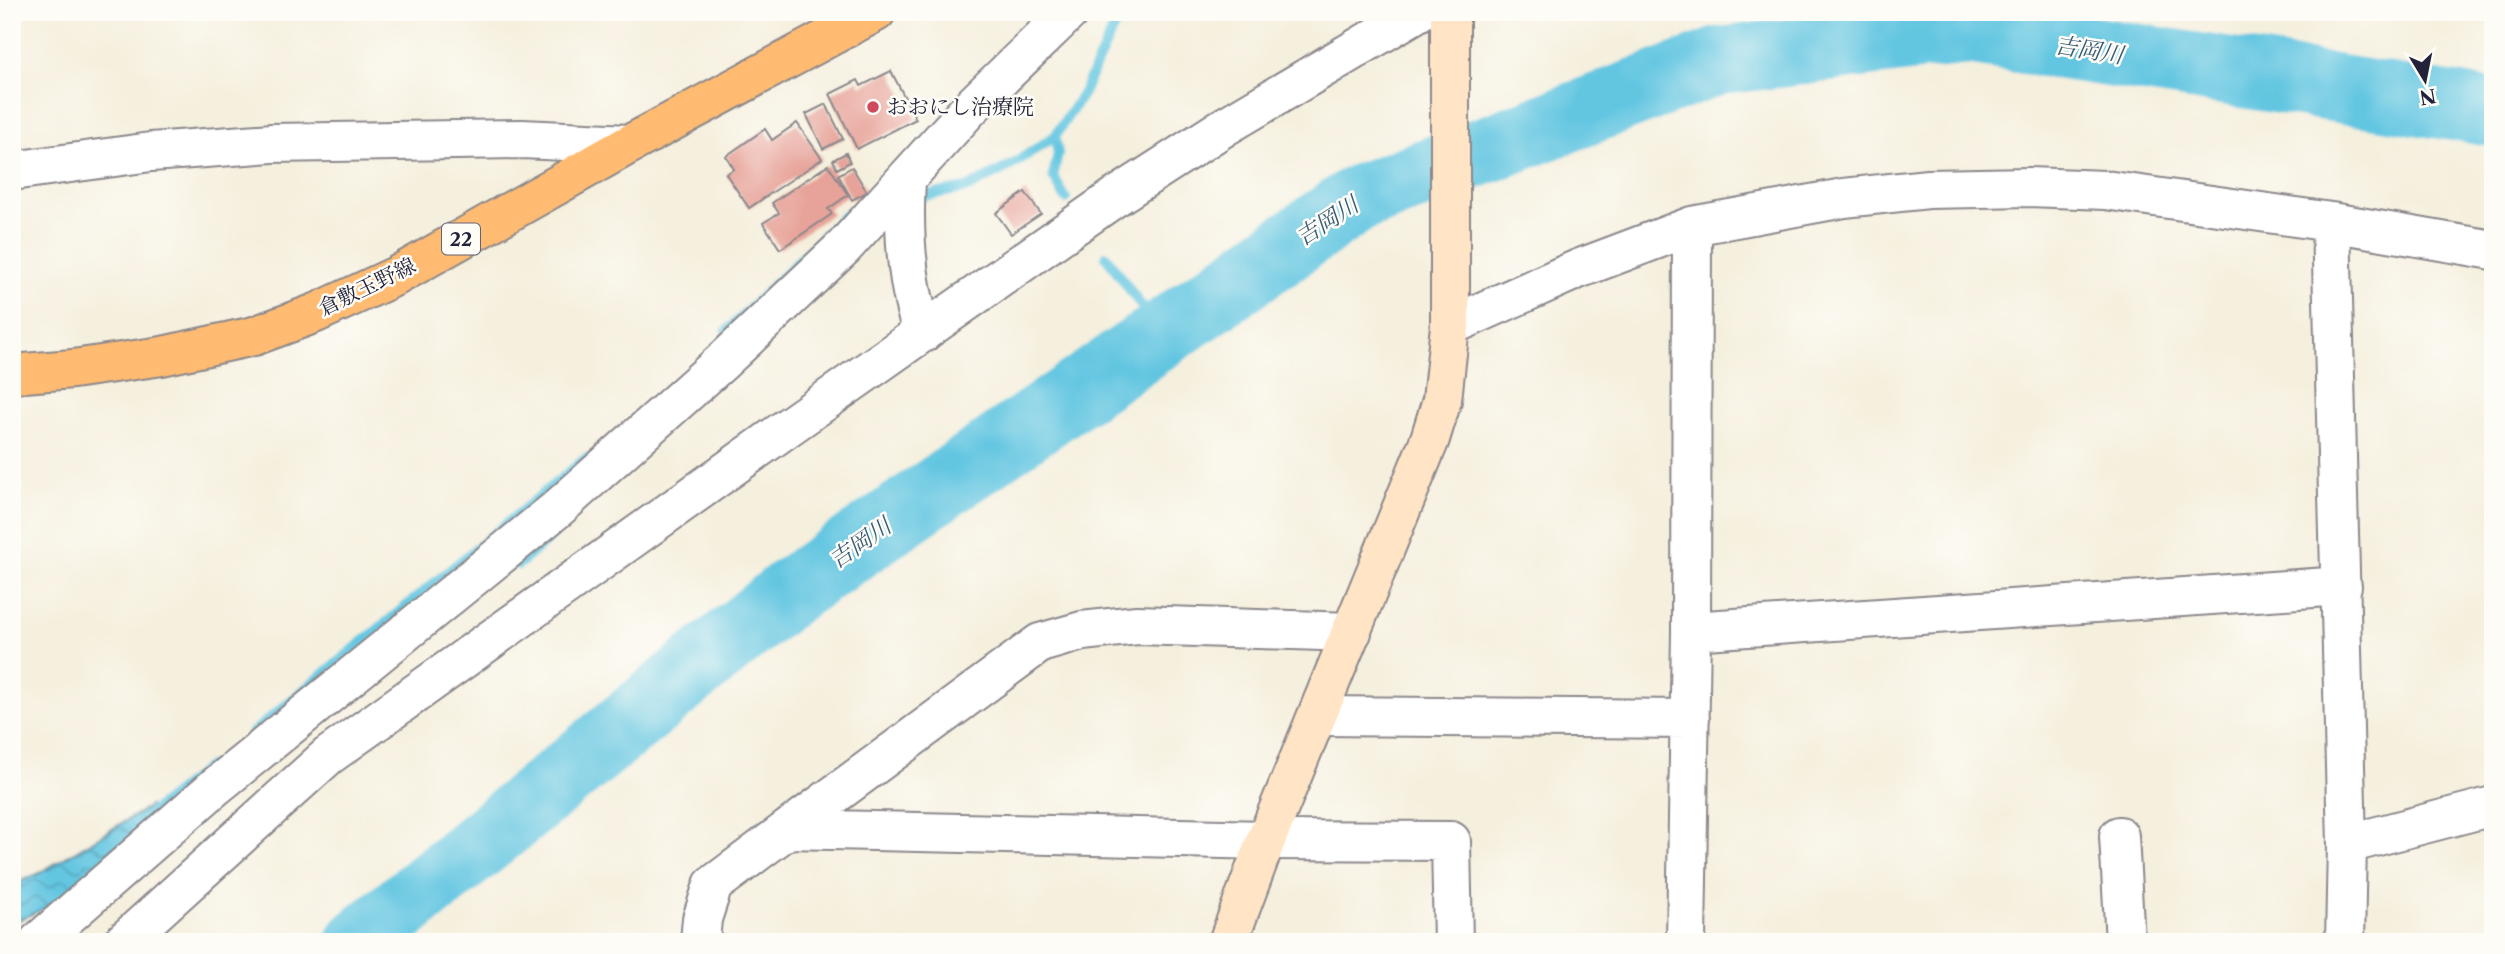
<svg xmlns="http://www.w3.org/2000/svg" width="2505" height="954" viewBox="0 0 2505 954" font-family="'Libre Caslon Text','Noto Serif JP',serif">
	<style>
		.water { fill: url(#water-waves); stroke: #42748e; stroke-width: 2 }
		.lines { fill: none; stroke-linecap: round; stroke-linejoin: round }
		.stream { stroke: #63c6e1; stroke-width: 10 }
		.river { stroke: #63c6e1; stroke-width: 68 }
		.building { fill: #e7a399 }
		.street-casing { stroke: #8c888c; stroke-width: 42 }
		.secondary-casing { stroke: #8c888c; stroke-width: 42 }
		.primary-casing { stroke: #8c888c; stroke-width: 42 }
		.street { stroke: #fff; stroke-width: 38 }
		.secondary { stroke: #ffe4c6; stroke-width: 38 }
		.primary { stroke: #ffbb71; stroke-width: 38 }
		.poi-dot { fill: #d1495b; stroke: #fdfcf7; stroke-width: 2.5 }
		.labels { text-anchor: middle; stroke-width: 5; stroke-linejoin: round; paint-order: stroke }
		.shield { fill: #fdfcf7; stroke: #646373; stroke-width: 2 }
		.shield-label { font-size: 19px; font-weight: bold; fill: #22223b }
		.poi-label { font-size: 21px; fill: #22223b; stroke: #fdfcf7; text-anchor: start }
		.street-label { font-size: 21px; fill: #22223b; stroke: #fdfcf7 }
		.water-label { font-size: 23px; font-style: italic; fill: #395b75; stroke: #fdfcf7 }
	</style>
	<defs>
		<pattern id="water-waves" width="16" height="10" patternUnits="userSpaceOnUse" patternTransform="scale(1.75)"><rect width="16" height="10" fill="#63c6e1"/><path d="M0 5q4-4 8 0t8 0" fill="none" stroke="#51a0b8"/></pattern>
	</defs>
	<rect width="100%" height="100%" fill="#fdfcf7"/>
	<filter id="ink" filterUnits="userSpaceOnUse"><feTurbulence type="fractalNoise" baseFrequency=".0143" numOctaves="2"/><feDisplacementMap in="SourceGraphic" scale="14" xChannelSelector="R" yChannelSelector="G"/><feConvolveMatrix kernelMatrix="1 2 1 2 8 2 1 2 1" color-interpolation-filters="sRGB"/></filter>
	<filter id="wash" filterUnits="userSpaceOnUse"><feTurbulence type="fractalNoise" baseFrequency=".00686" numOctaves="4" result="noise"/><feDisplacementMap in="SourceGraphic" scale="28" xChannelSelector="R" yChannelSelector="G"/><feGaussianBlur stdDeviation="1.57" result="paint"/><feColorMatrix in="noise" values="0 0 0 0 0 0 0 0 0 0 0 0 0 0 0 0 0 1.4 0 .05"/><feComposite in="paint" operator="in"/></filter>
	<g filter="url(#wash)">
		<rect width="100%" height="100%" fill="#f5efdd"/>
		<path class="water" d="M 150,806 L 156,819 L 48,907 L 12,923 L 12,885 L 38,874 Z"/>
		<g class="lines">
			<path class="stream" d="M 1055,136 L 1058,154 L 1053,176 L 1066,199
				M 912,198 L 967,188 L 1012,165 L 1055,136 L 1083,93 L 1121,12
				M 1106,256 L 1161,334
				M 726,332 L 844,216 L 862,205
				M 518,565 L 551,537
				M 253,732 L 586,458
				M 143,819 L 210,766"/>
			<path class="river" d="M 360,942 L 788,593 L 1357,199 L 1719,61 L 1967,31 L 2493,113"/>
		</g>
		<g id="blocks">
			<path class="building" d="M 891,71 L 916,119 L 857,149 L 830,94 L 858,80 L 861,86 Z
				M 826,104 L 843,139 L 823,149 L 806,114 Z
				M 797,123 L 822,159 L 749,208 L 726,174 L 734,169 L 726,156 L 765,129 L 772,140 Z
				M 846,153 L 850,162 L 837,169 L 833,160 Z
				M 828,165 L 848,195 L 828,209 L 832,214 L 780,249 L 763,223 L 779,213 L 772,203 Z
				M 852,167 L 867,192 L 852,200 L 838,175 Z
				M 1025,192 L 1041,214 L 1011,234 L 996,213 Z"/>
		</g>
	</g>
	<g filter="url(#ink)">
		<use href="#blocks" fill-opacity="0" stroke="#8c888c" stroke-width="2"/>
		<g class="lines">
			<g class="street-casing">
				<path id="street" d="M 12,171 L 151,152 L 272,143 L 522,139 L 630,144
					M 906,180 C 903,231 906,285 923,333
					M 2331,222 L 2347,844 L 2345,942
					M 1450,326 L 1578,269 L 1692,226 L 1844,198 L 1928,189 L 2029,187 L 2105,190 L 2331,222 L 2493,250
					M 1691,631 L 2342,586
					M 1318,716 L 1690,719
					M 788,829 L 1040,643 L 1082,631 L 1137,625 L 1352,632
					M 2119,836 L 2125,942
					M 2347,844 L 2493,806
					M 38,942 L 215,787 L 557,509 L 724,360 L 844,247 L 971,107 L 1069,12
					M 123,942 L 328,756 L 791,425 L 1114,198 L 1224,127 L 1418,12
					M 700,942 L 702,919 L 713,885 L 788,829 L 1266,840 L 1451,841 L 1453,942
					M 1686,942 L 1691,631 L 1692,226"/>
			</g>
			<g class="secondary-casing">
				<path id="secondary" d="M 1228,942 L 1266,840 L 1430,439 L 1442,400 L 1450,326 L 1450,12"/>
			</g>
			<g class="primary-casing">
				<path id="primary" d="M 12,374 L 73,369 L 162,356 L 254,336 L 316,313 L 396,276 L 630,144 L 876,12"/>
			</g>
			<use href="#street" class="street"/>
			<use href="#secondary" class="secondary"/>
			<use href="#primary" class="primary"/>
		</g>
	</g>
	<circle class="poi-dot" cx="873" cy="107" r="7"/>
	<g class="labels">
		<rect class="shield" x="442" y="223.5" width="38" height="31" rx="5"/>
		<g class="shield-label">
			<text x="461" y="246">22</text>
		</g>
		<g class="poi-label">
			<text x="887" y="114">おおにし治療院</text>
		</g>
		<g class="street-label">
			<text transform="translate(367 287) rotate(-26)" y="7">倉敷玉野線</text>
		</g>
		<g class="water-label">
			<text transform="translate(2089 50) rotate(9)" y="8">吉岡川</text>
			<text transform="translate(1327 221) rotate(-33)" y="8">吉岡川</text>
			<text transform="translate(860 543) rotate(-35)" y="8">吉岡川</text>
		</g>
	</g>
	<rect width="2505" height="954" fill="none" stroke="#fdfcf7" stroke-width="42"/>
	<g transform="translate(2425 80) rotate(170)" stroke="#fdfcf7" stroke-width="5" paint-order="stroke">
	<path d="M0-5L12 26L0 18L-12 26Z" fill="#22223b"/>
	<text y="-10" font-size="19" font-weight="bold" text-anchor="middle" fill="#22223b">N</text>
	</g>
</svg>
